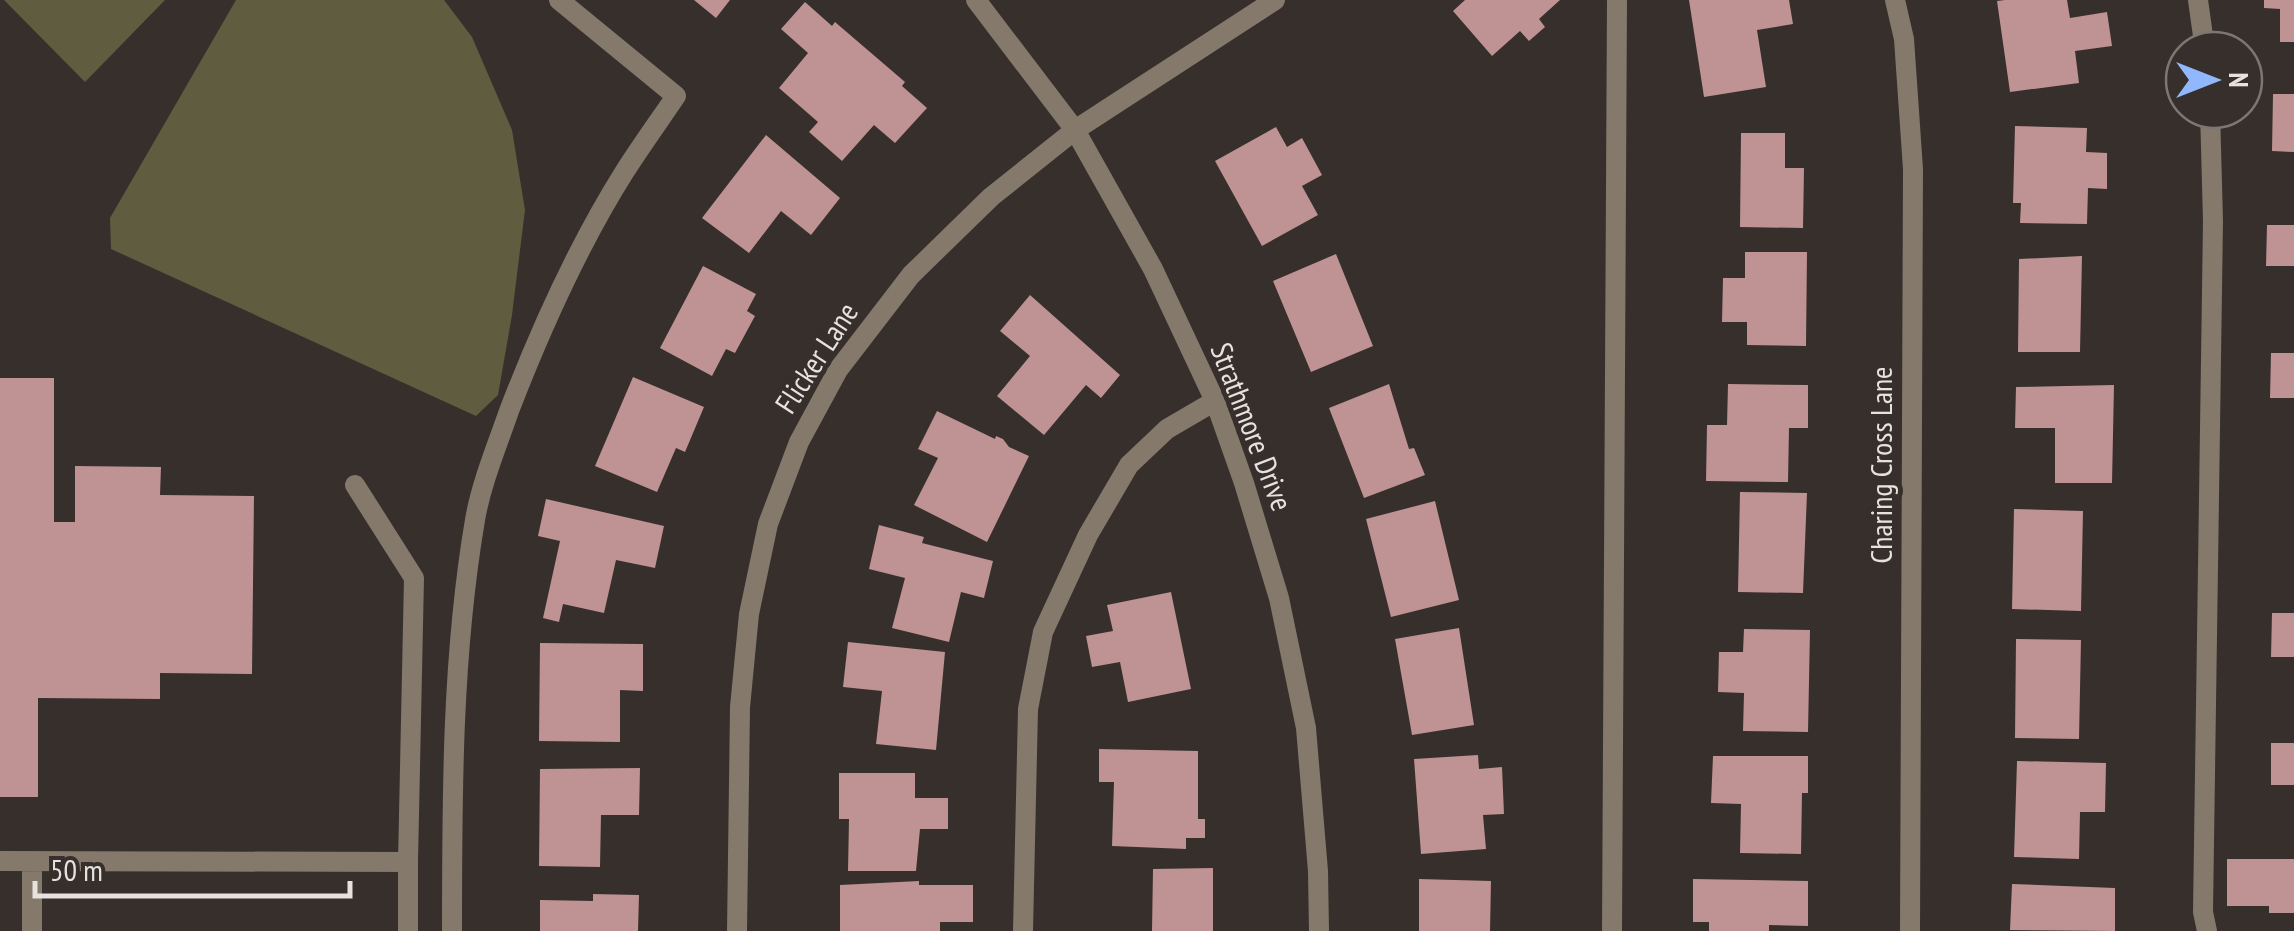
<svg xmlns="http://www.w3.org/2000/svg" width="2294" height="931" viewBox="0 0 2294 931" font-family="'PT Sans Narrow',sans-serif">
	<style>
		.green { fill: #5f5c3f }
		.building { fill: #bf9293 }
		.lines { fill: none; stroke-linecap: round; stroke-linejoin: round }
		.service { stroke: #84796b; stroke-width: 20 }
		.minor { stroke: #84796b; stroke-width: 20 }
		.labels { text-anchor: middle; stroke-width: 10; stroke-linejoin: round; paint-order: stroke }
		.street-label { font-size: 30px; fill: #e7e2e0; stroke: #362f2c }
	</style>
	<rect width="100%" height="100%" fill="#362f2c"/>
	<path class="green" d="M 4,0 L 165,0 L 85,82 Z
		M 236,0 L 444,0 L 472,37 L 512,130 L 525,210 L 512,315 L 498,395 L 476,416 L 111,249 L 110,218 Z"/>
	<path class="building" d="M 694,0 L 730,0 L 716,18 Z
		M 1465,0 L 1560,0 L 1539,19 L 1545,27 L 1529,41 L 1520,31 L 1492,56 L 1453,11 Z
		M 1689,0 L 1789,0 L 1793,24 L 1757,30 L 1766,87 L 1704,97 Z
		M 2005,0 L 2067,0 L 2070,18 L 2107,12 L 2112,46 L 2075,51 L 2079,83 L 2010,92 L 1997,1 Z
		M 2264,0 L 2294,0 L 2294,42 L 2280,42 L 2280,9 L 2264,8 Z
		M 805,2 L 832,26 L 835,22 L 905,82 L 902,86 L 927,108 L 895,143 L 874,125 L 842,161 L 809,132 L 818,122 L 779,88 L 808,53 L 781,29 Z
		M 2273,94 L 2294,94 L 2294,152 L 2272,151 Z
		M 2015,126 L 2087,128 L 2086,152 L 2107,153 L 2107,189 L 2088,188 L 2087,224 L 2020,223 L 2021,203 L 2013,203 Z
		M 1276,127 L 1287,147 L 1302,138 L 1322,175 L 1302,186 L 1318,215 L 1262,246 L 1215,161 Z
		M 1741,133 L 1785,133 L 1785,168 L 1804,168 L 1803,228 L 1740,227 Z
		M 766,135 L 840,198 L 811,235 L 781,211 L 749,253 L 702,218 Z
		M 2267,225 L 2294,225 L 2294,266 L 2266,266 Z
		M 1745,252 L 1807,252 L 1806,346 L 1747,345 L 1747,322 L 1722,322 L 1723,278 L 1745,278 Z
		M 1336,254 L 1373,346 L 1311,372 L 1273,281 Z
		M 2082,256 L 2080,352 L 2018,352 L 2019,259 Z
		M 703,266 L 756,294 L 747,311 L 755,316 L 735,353 L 726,349 L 712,376 L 660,348 Z
		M 1030,295 L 1120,375 L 1101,398 L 1086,385 L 1044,435 L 997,396 L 1030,356 L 1000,331 Z
		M 2271,353 L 2294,353 L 2294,398 L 2270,398 Z
		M 633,377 L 704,407 L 685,452 L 676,448 L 657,492 L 595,466 Z
		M 0,378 L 54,378 L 54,522 L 75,522 L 75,466 L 161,467 L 160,495 L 254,496 L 252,674 L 160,673 L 160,699 L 38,698 L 38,797 L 0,797 Z
		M 1389,384 L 1409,449 L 1414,448 L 1425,475 L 1364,498 L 1329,408 Z
		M 1728,384 L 1808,385 L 1808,428 L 1789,428 L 1788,482 L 1706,481 L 1707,425 L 1727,425 Z
		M 2114,385 L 2112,483 L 2055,483 L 2055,428 L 2015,428 L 2016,387 Z
		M 937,411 L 995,439 L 996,436 L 1003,439 L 1009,447 L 1029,456 L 987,542 L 914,505 L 938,458 L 918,449 Z
		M 1740,492 L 1807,493 L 1803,593 L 1738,592 Z
		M 546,499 L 664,526 L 655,568 L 616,560 L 604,613 L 563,604 L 559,622 L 543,618 L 560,541 L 538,536 Z
		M 1435,501 L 1459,600 L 1391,617 L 1366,519 Z
		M 2014,509 L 2083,511 L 2081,611 L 2012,609 Z
		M 879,525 L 924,537 L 922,543 L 993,561 L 984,598 L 961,592 L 949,642 L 892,628 L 905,578 L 869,569 Z
		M 1171,592 L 1191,689 L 1128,702 L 1120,662 L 1092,667 L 1086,636 L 1113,631 L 1107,605 Z
		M 2272,613 L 2294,613 L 2294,657 L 2271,657 Z
		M 1459,628 L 1474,725 L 1412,735 L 1395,639 Z
		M 1744,629 L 1810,630 L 1808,732 L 1743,731 L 1744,693 L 1718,692 L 1719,652 L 1743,652 Z
		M 2016,639 L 2081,640 L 2079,739 L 2015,738 Z
		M 848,642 L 945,652 L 936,750 L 876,744 L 882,691 L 843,687 Z
		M 540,643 L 643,644 L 643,691 L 620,690 L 620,742 L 539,741 Z
		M 2271,743 L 2294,743 L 2294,785 L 2271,785 Z
		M 1099,749 L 1198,751 L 1198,819 L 1205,819 L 1205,838 L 1186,838 L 1186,849 L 1112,846 L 1114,782 L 1099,782 Z
		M 1478,755 L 1479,769 L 1502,767 L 1504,814 L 1483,815 L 1486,849 L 1421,854 L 1414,759 Z
		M 1713,756 L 1808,756 L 1808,793 L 1802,793 L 1801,854 L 1740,853 L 1741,804 L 1711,803 Z
		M 2017,761 L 2106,763 L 2105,812 L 2080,812 L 2079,859 L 2014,857 Z
		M 640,768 L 639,815 L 601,815 L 600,867 L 539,866 L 540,769 Z
		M 839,773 L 915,773 L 915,798 L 948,798 L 948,829 L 920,829 L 916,871 L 848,871 L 849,819 L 839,819 Z
		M 2227,859 L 2294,859 L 2294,913 L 2269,913 L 2269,906 L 2227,906 Z
		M 1213,868 L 1213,931 L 1152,931 L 1153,869 Z
		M 1419,879 L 1491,881 L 1490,931 L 1419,931 Z
		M 1693,879 L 1808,881 L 1808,926 L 1769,925 L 1769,931 L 1709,931 L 1709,922 L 1693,922 Z
		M 919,881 L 919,885 L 973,885 L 973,922 L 940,922 L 940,931 L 840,931 L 840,885 Z
		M 2012,884 L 2115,888 L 2115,931 L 2010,930 Z
		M 593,894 L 639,895 L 638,931 L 540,931 L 540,900 L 593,901 Z"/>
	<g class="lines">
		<path class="service" d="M 2198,0 L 2205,50
			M 355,485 L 414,578 L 408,862
			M 0,861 L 408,862 L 408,931
			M 32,861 L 32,931
			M 452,931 C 452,794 452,655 475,520 C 481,484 497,446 509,411 C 541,328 577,247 625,171 C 641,146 659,121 676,96 L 559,0
			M 1023,931 L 1028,709 L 1043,632 L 1088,535 L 1129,465 L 1167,429 L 1215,401
			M 1612,931 L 1617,0
			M 2207,931 L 2203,912 L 2213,221 L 2210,110"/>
		<path class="minor" d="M 976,0 L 1075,130 L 1153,269 L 1215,401 L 1244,483 L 1279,598 L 1306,728 L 1318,871 L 1319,931
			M 1895,0 L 1904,39 L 1913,169 L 1910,931
			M 737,931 L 740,707 L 749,614 L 768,524 L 799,442 L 838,370 L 911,275 L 991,197 L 1075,130 L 1275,0"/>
	</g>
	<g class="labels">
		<g class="street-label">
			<text transform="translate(817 358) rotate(-57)" y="10">Flicker Lane</text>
			<text transform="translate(1251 427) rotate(69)" y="10">Strathmore Drive</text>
			<text transform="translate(1882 465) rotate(-90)" y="10">Charing Cross Lane</text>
		</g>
	</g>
	<g transform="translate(2214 80) rotate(90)"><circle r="48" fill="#362f2c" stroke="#7d7774" stroke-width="2.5"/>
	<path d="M0-8L18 38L0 25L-18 38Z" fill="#91b8fd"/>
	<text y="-15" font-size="28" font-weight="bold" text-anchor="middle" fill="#e7e2e0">N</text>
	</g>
	<path d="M35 881v15h315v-15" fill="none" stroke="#e7e2e0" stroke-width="5"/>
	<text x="50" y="881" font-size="30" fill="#e7e2e0" stroke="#362f2c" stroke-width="8" paint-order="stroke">50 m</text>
</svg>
